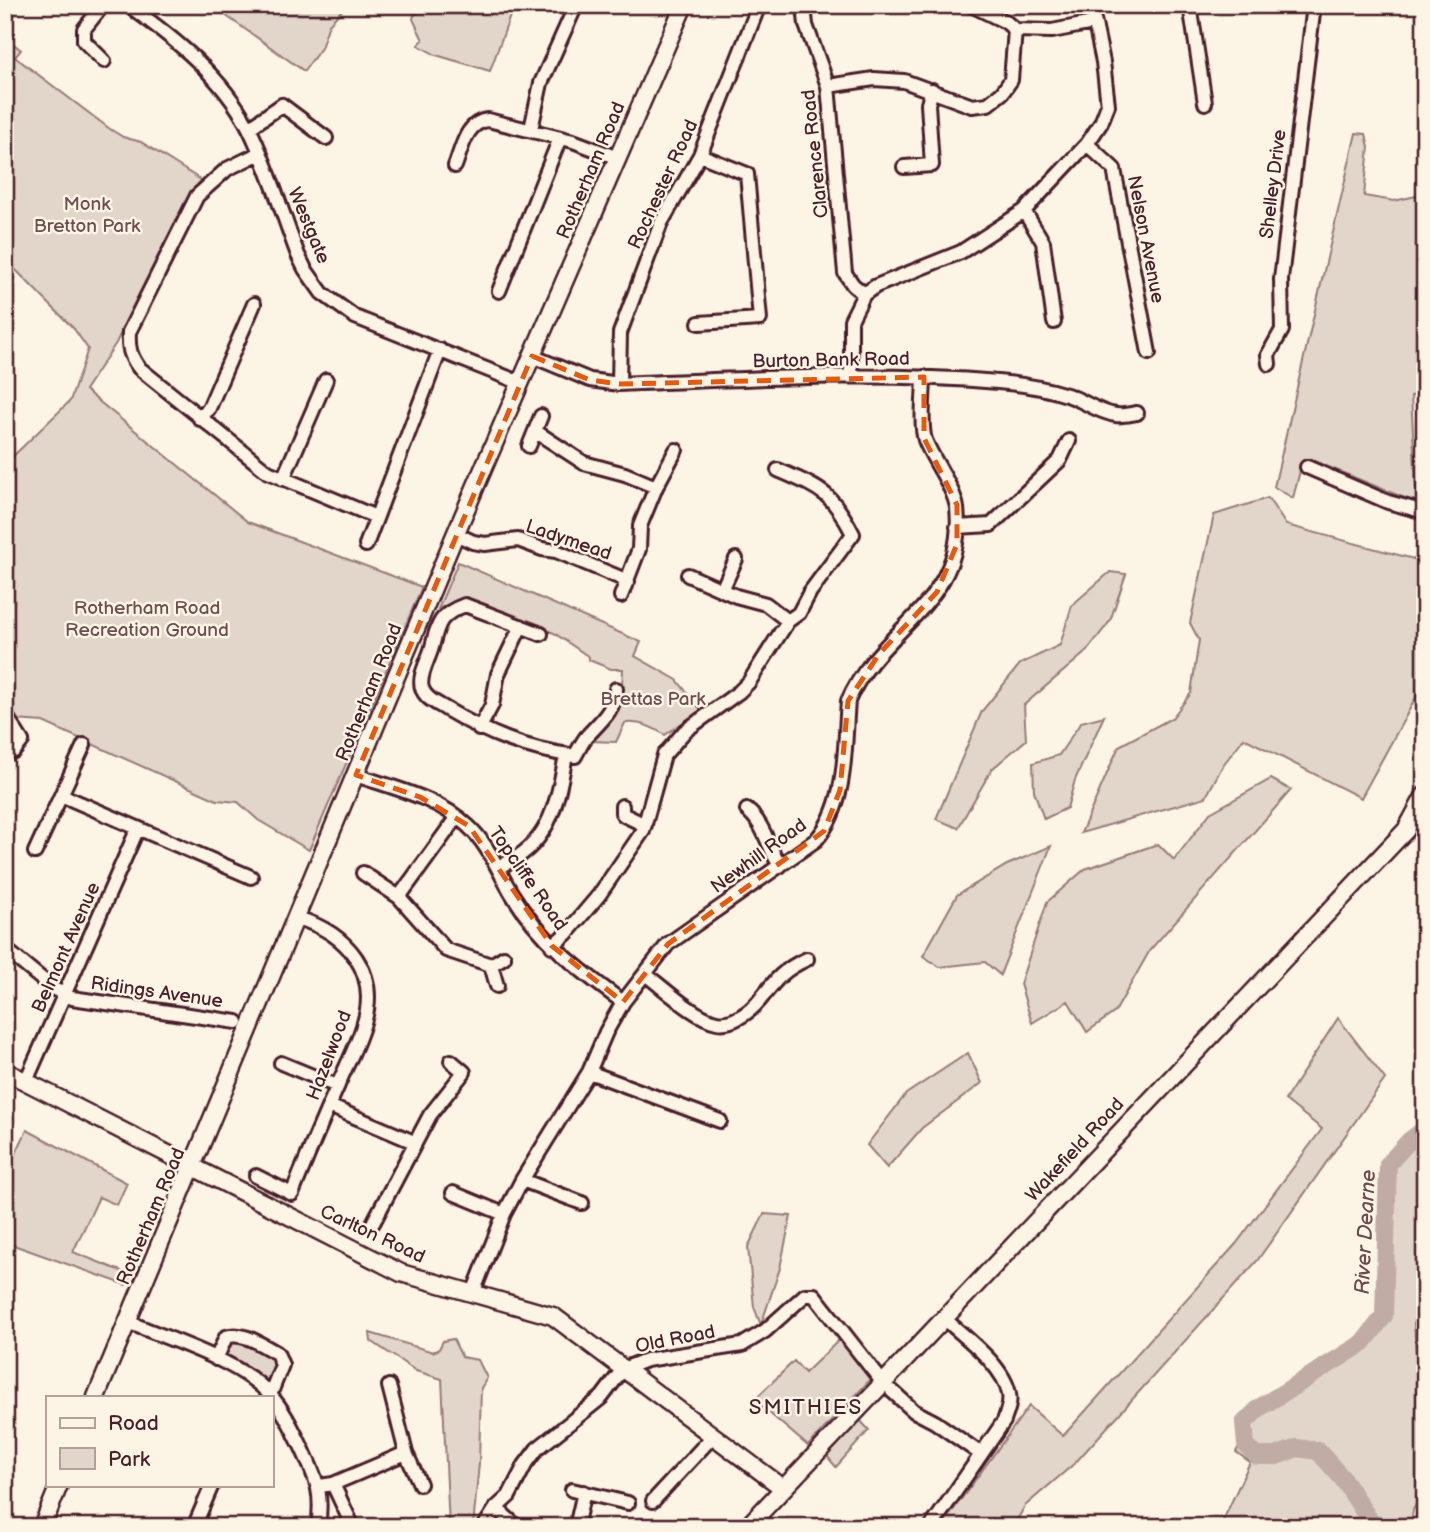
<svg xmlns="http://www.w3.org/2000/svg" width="1430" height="1532" viewBox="0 0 1430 1532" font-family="'Balsamiq Sans',sans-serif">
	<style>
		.green { fill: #e2d5ca; stroke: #967a7a; stroke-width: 2 }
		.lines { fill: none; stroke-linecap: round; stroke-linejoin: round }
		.river { stroke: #c0aca5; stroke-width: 18 }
		.minor-casing { stroke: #4a1f2b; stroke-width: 18 }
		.major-casing { stroke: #4a1f2b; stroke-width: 21 }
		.minor { stroke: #fcf5e5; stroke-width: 12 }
		.major { stroke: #fcf5e5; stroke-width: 16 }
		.marked { fill: none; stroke: #e8590c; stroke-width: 5; stroke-dasharray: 14 9; stroke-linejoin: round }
		.labels { text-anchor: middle; stroke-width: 5; stroke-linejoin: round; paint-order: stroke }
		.street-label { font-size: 19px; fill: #4a1f2b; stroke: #fcf5e5 }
		.park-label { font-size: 19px; fill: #704c53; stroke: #fcf5e5 }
		.water-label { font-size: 21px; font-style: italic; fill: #6d4950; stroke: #fcf5e5 }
		.neighbourhood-label { font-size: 21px; letter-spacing: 2px; fill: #4a1f2b; stroke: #fcf5e5 }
	</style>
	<rect width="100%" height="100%" fill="#fcf5e5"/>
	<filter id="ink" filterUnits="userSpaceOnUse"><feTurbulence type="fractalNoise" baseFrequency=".0143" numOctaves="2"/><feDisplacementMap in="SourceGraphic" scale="14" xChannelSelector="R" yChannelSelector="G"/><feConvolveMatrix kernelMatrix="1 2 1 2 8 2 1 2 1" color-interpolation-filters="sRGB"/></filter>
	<g filter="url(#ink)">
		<path class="green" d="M 211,5 L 347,5 L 329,24 L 321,48 L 304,71 Z
			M 434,5 L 514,5 L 490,71 L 436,55 L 418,45 L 423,40 L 413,19 L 414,15 Z
			M 5,37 L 21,50 L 15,57 L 110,129 L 123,137 L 141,142 L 201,180 L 184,204 L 116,343 L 85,390 L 248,522 L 422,587 L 309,850 L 258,820 L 238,802 L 217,800 L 43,722 L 15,720 L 5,705 L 5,464 L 70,401 L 88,349 L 74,329 L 5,259 Z
			M 1356,133 L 1366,134 L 1369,147 L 1364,196 L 1394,201 L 1425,194 L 1425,395 L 1411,396 L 1417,503 L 1309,459 L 1300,471 L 1293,498 L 1274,487 Z
			M 1268,498 L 1286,525 L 1425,562 L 1425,681 L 1361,798 L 1244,738 L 1223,765 L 1206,797 L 1081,833 L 1119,746 L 1172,718 L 1191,693 L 1199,640 L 1190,623 L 1214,515 Z
			M 458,562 L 641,642 L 635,656 L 677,680 L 701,710 L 665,735 C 653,727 640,721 625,723 L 616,742 L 591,741 C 617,719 622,701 623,669 L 611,669 L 589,660 L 589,657 L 554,633 L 475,603 L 457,601 L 438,609 Z
			M 1110,572 L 1126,574 L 1110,621 L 1086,652 L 1024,705 L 1026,740 L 992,769 L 958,828 L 936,819 L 982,711 L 1020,664 L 1060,645 L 1072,605 Z
			M 1104,716 L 1075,780 L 1067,808 L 1044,819 L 1034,791 L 1033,763 L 1059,755 L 1081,722 Z
			M 1271,779 L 1291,790 L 1150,950 L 1115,1012 L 1087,1032 L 1068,1001 L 1032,1023 L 1020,984 L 1047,902 L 1085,869 L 1158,844 L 1174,860 L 1210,813 Z
			M 1051,846 L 1000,975 L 985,962 L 940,967 L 923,956 L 957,895 L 1007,865 Z
			M 1338,1018 L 1385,1079 L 1257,1261 L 1075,1463 L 1025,1506 L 1013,1527 L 941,1527 L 1029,1406 L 1063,1436 L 1236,1244 L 1322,1129 L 1285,1100 Z
			M 968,1053 L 982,1083 L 922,1128 L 887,1168 L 867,1145 L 906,1094 Z
			M 1425,1129 L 1425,1312 L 1414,1323 L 1416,1350 L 1425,1357 L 1425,1488 L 1413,1510 L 1410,1527 L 1220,1527 L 1250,1462 L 1236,1452 L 1256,1417 L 1388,1320 L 1388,1164 L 1409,1141 Z
			M 27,1130 L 127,1183 L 117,1205 L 99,1197 L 73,1252 L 131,1275 L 126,1285 L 5,1242 L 5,1163 L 10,1165 Z
			M 764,1214 L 791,1216 L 780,1268 L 761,1325 L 754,1307 L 748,1247 Z
			M 370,1333 L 433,1352 L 439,1349 L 443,1341 L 453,1339 L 462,1357 L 478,1360 L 487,1378 L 481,1388 L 479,1463 L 473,1527 L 449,1527 L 442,1379 L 416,1371 L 371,1341 Z
			M 842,1337 L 872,1378 L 808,1446 L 754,1400 L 794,1361 L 805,1373 Z
			M 234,1341 L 272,1356 L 277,1363 L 268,1385 L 257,1373 L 223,1355 L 230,1342 Z
			M 859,1419 L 869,1430 L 836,1467 L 826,1455 Z"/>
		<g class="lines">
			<path class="river" d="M 1374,1527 L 1343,1479 L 1318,1451 L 1297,1448 L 1276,1456 L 1257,1456 L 1246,1445 L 1244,1423 L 1259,1408 L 1363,1343 L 1384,1316 L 1388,1164 L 1409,1141 L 1425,1129"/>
			<g class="minor-casing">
				<path id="minor" d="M 103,5 L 84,29 L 84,41 L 104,61
					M 128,5 C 175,39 222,76 249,128 C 269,168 282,213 298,255 L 305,269 L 322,293 L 355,317 L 521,383
					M 804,5 L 806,25 L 828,86 L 845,273 L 853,285 L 864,294
					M 971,5 L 1006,22 L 1015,30
					M 1190,5 L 1205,103
					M 828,86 L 874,79 L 904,81 L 972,106 L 988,104 L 1002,93 L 1011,80 L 1015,30 L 1052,31 L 1093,23
					M 249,128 L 282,105 L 326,138
					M 531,129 L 541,83 L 576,5
					M 1087,144 L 1114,169 L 1149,353
					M 260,153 L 227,169 L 197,196 L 129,332 C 128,347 130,356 139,368 L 268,472 L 376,517
					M 455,166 C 462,148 466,122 488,120 L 573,141 L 618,158
					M 904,167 L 932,165 L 928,104 L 932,90
					M 1024,211 L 1043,242 L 1054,322
					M 499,291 L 560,138
					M 699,323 L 760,319 L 747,174 L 700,155
					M 532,356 L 590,380 L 619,384 C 746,379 872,371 998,382 C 1021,384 1045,388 1067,395 C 1083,400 1099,413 1116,415 C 1122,416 1130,414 1137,413
					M 1269,364 L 1268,355 L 1282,330 L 1281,279 L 1314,5
					M 851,375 L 851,320 L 864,294 L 876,286 L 961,252 L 1024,211 L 1087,144 L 1101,123 L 1108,105 L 1103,62 L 1091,5
					M 619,384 L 620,333 L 661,223 L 700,155 L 759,5
					M 200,419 L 209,408 L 254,304
					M 535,431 L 584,463 L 625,474 L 656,487
					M 529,446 L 541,416
					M 1307,467 L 1388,502 L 1425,512
					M 283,479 L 326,380
					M 957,527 L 991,525 L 1060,460 L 1069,441
					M 456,534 L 473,542 L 485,544 L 518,540 L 542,549 L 556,551 L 628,581
					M 366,545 L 440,350
					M 688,575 L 736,596 L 766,604 L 788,621
					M 722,590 L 736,559
					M 621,596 L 639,549 L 640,526 L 656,487 L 676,450
					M 541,634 L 465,605 C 440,614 438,623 432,647 C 429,659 418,676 422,688 C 425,699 437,703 446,709 C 488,734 525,749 575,756 C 579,749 582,742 587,736 C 600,722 615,710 616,689
					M 5,714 L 22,741 L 14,751 L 5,754
					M 479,729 L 492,705 L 498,674 L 521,626
					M 356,775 C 393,788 439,798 468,826 C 489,845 498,871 512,894 C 540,940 580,971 623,1002
					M 61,795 L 251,877
					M 622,806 L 622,813 L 624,815 L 645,825
					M 747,810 C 764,823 768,847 780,866
					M 35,852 L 84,745
					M 498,867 C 550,847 557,803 566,755
					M 363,873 L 399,897 L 446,950 L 491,965 L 504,957
					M 399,897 L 457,817
					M 552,946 L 566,934 L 599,895 L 643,831 L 664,755 L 685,731 L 739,692 L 749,682 L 788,621 L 799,613 L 810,592 L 853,534 C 831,491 821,489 778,470
					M 5,949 L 54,989 L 72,998 L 237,1022
					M 491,965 L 497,986
					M 645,974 C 664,988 695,1018 717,1022 C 732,1025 750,1012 759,1001 C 775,981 782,970 807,959
					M 281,1063 L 337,1086
					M 589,1072 L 720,1121
					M 26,1081 L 138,828
					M 329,1106 L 414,1142
					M 256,1176 L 292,1194 C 307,1157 322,1121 338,1085 C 346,1066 357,1046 363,1026 C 381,972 347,933 297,918
					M 522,1180 L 582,1203
					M 453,1193 L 504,1214
					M 373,1223 L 430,1115 L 464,1072 L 451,1061
					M 473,1293 L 504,1214 L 522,1180 L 589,1072 L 606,1032 L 623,1002 L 668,944 L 816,840 C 848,804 844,747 848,701 C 880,626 967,604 957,508 C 954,487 933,461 925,440 C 920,425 924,393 924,377
					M 128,1322 C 170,1340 241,1361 270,1395 C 284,1410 294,1432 303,1450 C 317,1481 323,1492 318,1527
					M 216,1359 L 226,1337 C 244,1331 261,1345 277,1353 L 282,1365 L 270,1395
					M 892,1391 L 914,1411 L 935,1422 L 981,1454
					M 406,1453 L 420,1484
					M 333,1484 L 353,1527
					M 320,1486 L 333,1484 L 406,1453 L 389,1386
					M 572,1490 L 628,1503
					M 653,1501 L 713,1436
					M 496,1508 L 517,1527
					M 194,1527 L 212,1485
					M 484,1527 L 496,1508 L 509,1496 L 525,1465 L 537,1449 L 602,1397 L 623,1369 L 646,1360 L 742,1345 L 765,1331 L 805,1295 L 814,1295 L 883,1383
					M 576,1527 L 584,1492
					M 931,1527 L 1004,1421 C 1007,1412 1011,1403 1009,1394 C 1004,1365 964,1337 944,1318"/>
			</g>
			<g class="major-casing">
				<path id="major" d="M 5,1071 L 401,1273 L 553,1316 L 783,1488
					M 96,1397 C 218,1111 334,822 455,535 C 530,358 607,182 684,5
					M 42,1527 L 59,1485
					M 747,1527 L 1406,830 L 1425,795"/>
			</g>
			<use href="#minor" class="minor"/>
			<use href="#major" class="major"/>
		</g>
	</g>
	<path class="marked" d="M 532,356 L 590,380 L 619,384 L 924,377 L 924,438 L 957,505 L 957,544 L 937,592 L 879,654 L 848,701 L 840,790 L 824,831 L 668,944 L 623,1002 L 552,946 L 469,826 L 420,797 L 356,775 Z"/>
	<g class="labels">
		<g class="street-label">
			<text transform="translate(814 154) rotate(-96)" y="7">Clarence Road</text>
			<text transform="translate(590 170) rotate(-67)" y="7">Rotherham Road</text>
			<text transform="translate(662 184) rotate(-65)" y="7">Rochester Road</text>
			<text transform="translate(1272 184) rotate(-83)" y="7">Shelley Drive</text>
			<text transform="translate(310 225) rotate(67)" y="7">Westgate</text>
			<text transform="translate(1147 239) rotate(79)" y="7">Nelson Avenue</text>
			<text transform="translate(831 359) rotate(-1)" y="7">Burton Bank Road</text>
			<text transform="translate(569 539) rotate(19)" y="7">Ladymead</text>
			<text transform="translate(368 692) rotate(-68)" y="7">Rotherham Road</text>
			<text transform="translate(758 855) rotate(-36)" y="7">Newhill Road</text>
			<text transform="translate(529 878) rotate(55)" y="7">Topcliffe Road</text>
			<text transform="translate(65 947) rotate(-66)" y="7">Belmont Avenue</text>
			<text transform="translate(157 991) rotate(8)" y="7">Ridings Avenue</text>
			<text transform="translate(328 1055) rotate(-69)" y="7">Hazelwood</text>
			<text transform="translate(1074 1149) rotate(-47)" y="7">Wakefield Road</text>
			<text transform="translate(150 1216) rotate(-67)" y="7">Rotherham Road</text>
			<text transform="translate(373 1233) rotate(25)" y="7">Carlton Road</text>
			<text transform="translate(675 1338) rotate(-11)" y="7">Old Road</text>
		</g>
		<g class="park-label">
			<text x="87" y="210">Monk<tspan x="87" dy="22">Bretton Park</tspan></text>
			<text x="147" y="614">Rotherham Road<tspan x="147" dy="22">Recreation Ground</tspan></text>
			<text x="653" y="705">Brettas Park</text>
		</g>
		<g class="water-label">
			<text transform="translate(1365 1232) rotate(-87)" y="7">River Dearne</text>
		</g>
		<g class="neighbourhood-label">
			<text x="806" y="1414">SMITHIES</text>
		</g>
	</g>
	<rect width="1430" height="1532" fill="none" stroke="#fcf5e5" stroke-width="28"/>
	<rect x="14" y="14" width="1402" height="1504" fill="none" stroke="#4a1f2b" stroke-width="2.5" filter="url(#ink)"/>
	<rect x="46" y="1396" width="228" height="91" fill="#fcf5e5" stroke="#b59f9b" stroke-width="2"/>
	<rect x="60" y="1418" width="35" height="10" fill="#fcf5e5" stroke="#b59f9b" stroke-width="2"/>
	<text x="108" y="1430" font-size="21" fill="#4a1f2b">Road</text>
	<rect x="60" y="1448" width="35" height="21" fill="#e2d5ca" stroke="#b59f9b" stroke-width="2"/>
	<text x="108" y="1466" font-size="21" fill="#4a1f2b">Park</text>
</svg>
